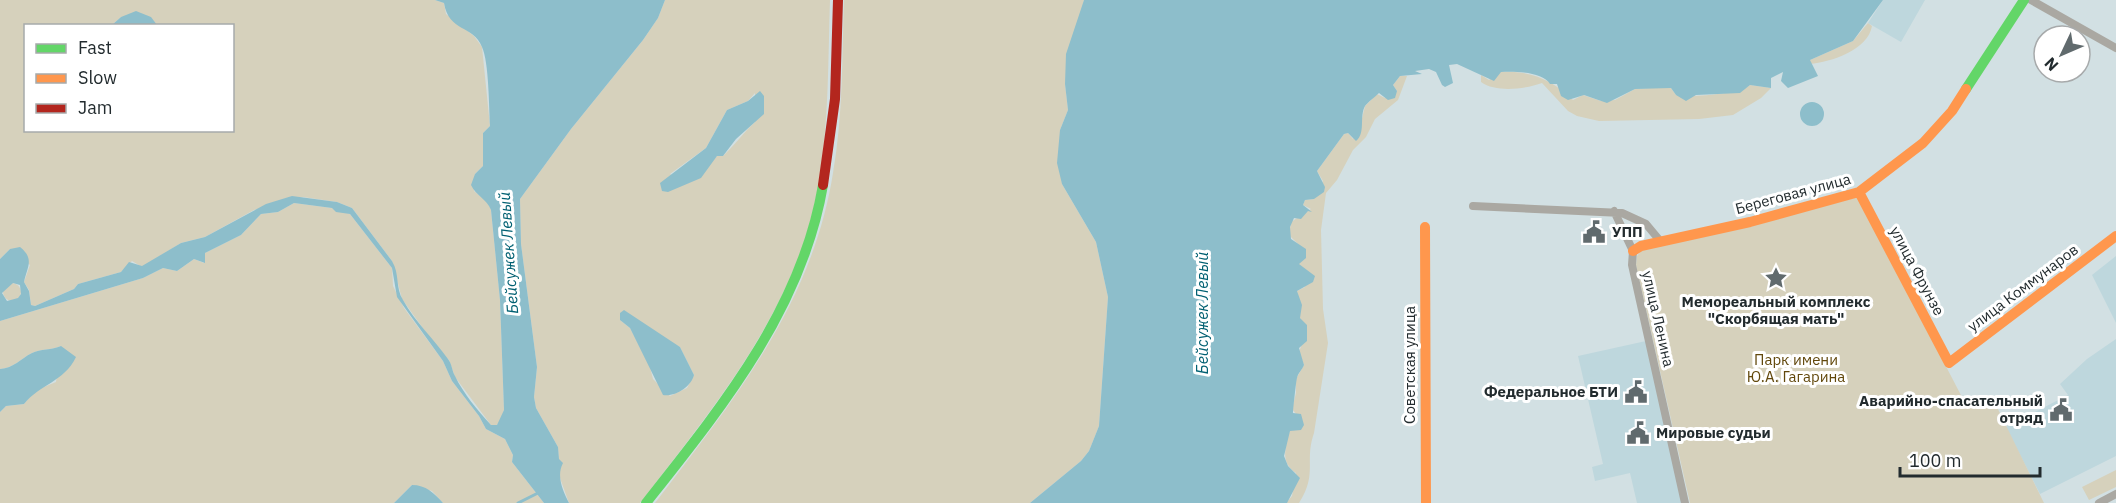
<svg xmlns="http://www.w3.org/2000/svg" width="2116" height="503" viewBox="0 0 2116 503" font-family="'IBM Plex Sans',sans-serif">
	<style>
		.built { fill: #bed7dd }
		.green { fill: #d6d1bc; fill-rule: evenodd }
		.water { fill: #8dbecb; fill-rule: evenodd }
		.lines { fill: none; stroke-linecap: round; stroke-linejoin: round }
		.stream { stroke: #8dbecb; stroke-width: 3 }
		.street { stroke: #aaa8a2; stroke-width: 8 }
		.fast { stroke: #63d668; stroke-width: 10 }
		.slow { stroke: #ff974d; stroke-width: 10 }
		.jam { stroke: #b3261e; stroke-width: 10 }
		.labels { text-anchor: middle; stroke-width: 6; stroke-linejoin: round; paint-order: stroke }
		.street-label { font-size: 15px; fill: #222b2e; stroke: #fff }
		.poi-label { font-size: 15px; font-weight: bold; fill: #222b2e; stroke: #fff; text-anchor: start }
		.park-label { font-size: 15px; fill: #62480c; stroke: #fff }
		.water-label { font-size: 16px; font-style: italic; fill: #006072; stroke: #fff }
	</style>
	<rect width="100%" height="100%" fill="#d2e0e3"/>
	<path class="built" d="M 1883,0 L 1925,0 L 1901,42 L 1868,23 Z
		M 2116,256 L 2116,323 L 2092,275 Z
		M 2116,339 L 2116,456 L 2040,494 L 2006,427 L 2068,395 L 2060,384 L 2087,359 Z
		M 1646,341 L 1683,503 L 1637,503 L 1630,473 L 1595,481 L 1592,467 L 1603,464 L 1578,356 Z"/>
	<path class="green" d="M 0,0 L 435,0 L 444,3 L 446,14 L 474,36 L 482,47 L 490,126 L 483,133 L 483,166 L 475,174 L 474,191 L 488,202 L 491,210 L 500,300 L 504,410 L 502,418 L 497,425 L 491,425 L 455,377 L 449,360 L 437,348 L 402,299 L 392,261 L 352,208 L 337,202 L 303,197 L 254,210 L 205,237 L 181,243 L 142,267 L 132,261 L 121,272 L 78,284 L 74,289 L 35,306 L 31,305 L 29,290 L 24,282 L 30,265 L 10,249 L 0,259 ZM 121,17 L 157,25 L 232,26 L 232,130 L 26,130 L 26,26 L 112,25 Z
		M 665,0 L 830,0 C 828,60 829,122 819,181 C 799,307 714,406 640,503 L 569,503 L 560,478 L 558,447 L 536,408 L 534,397 L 537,367 L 521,244 L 520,199 L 571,129 L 643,40 L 658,18 ZM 755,93 L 755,122 C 743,133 734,146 723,156 L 717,156 C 706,167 703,179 685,184 L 670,174 L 706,148 L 727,110 L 748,101 ZM 620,320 L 680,347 L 694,375 L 687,388 L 670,396 L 653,379 L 650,367 L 630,328 Z
		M 844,0 L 1084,0 L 1065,84 L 1068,110 L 1060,130 L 1062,184 L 1096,242 L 1108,297 L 1099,426 L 1089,451 L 1081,461 L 1030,503 L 655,503 C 733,401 812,305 833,173 C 843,116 842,58 844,0 Z
		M 1868,23 L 1872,26 C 1868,50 1831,62 1810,64 L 1810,60 L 1853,41 Z
		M 1500,72 C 1530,70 1553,80 1573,100 L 1583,95 L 1601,101 L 1615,100 L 1635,89 L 1666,87 L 1671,88 L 1676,95 C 1689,98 1741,94 1750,85 L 1771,88 L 1761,98 L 1733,115 L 1699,119 L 1599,121 L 1577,116 L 1568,111 L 1542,83 C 1526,89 1496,93 1481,82 L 1481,75 L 1489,80 Z
		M 1400,76 L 1407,76 L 1398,100 L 1375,119 L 1366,137 L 1353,150 L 1337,180 L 1326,193 L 1321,230 L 1323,309 L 1328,343 L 1314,433 C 1304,462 1318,473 1299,503 L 1286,503 L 1292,496 L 1296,473 C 1280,463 1285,447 1290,430 L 1301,430 L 1297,415 L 1292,409 L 1296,393 L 1296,379 L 1304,365 L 1299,352 L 1307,330 L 1300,318 L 1297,291 L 1305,287 L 1299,264 L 1301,247 L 1289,235 L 1291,222 L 1311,209 L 1303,205 L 1305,200 L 1314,199 L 1323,181 L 1317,171 L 1344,134 L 1348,133 L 1353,139 L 1360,127 L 1365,106 L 1377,94 L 1385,98 L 1397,91 L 1393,85 Z
		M 1858,197 L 1964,401 L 1995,403 L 2044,503 L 1690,503 L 1636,265 L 1637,256 L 1642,250 Z
		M 294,203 L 332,208 L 350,214 L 392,268 L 393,286 L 404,308 L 443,361 L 452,381 L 479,416 L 486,429 L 505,439 L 513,455 L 512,462 L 544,503 L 443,503 L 432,491 L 412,485 L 394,503 L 0,503 L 0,412 L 6,406 L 24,404 L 34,391 L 56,382 L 61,346 C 52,350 40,349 32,353 C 20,359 14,368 0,369 L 0,321 L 143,278 L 163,268 L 177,271 L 194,259 L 204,263 L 205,253 L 241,235 L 261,214 L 278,212 Z
		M3 292a9 9 0 1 1 18 0a9 9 0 1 1-18 0Z
		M 2116,470 L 2116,487 L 2089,500 L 2082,487 Z"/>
	<path class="water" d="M 435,0 L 665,0 L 658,18 L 643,40 L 571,129 L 520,199 L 521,244 L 537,367 L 534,397 L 536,408 L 558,447 L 559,459 L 563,463 C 556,476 563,491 569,503 L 544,503 L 512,462 L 513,455 L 505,439 L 486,429 L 479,416 L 452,381 L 443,361 L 397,297 L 392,268 L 350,214 L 336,212 L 332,208 L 294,203 L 278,212 L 261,214 L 241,235 L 205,253 L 205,263 L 194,259 L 177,271 L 163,268 L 143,278 L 0,321 L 0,259 L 10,249 L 20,247 C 35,259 27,267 24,282 L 29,291 L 31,305 L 35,306 L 74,289 L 78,284 L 121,272 L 129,262 L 142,266 L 181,243 L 205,237 L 266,204 L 292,196 L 337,202 L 352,208 L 392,261 C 400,274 395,287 403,300 C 415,322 434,339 448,359 C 452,364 452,371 455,376 C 463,393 478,411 491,425 L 497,425 L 504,410 L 500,300 L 491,210 C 487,199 476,196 471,185 L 475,174 L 483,166 L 483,133 L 490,126 C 489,108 489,62 482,47 C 473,24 449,33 444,3 ZM 13,283 L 20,285 L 21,294 L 18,298 L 7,301 L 2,293 Z
		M 1084,0 L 1883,0 L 1853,41 L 1810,60 L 1818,76 L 1788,88 L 1781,81 L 1783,72 L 1771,78 L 1771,88 L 1750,85 L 1740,93 L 1696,95 L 1686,101 L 1676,95 L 1671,88 L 1635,89 L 1607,103 L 1584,95 L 1568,100 L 1561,96 L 1557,84 L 1550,84 C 1543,72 1514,71 1501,72 L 1494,81 L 1457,64 L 1449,65 L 1453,83 L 1445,87 L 1442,85 L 1436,72 L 1429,69 L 1415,71 L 1422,74 L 1400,76 L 1393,85 L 1397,91 L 1395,98 L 1388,100 L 1379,93 C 1376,96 1367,103 1365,106 C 1359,117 1366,133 1356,141 L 1348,133 L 1344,134 L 1317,171 L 1325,187 L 1324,192 L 1314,199 L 1305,200 L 1303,205 L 1312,212 L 1308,211 L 1301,219 L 1294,218 L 1290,227 L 1291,239 L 1306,249 L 1306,258 L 1299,264 L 1315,276 L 1313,282 L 1297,291 L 1302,305 L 1300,318 L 1307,325 L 1307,341 L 1299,348 L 1304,365 C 1302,370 1298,373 1297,378 C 1296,381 1293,411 1293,413 L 1301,414 L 1304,425 L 1301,430 L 1290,431 L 1284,456 L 1288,466 L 1300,478 L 1287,503 L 1030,503 L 1081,461 L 1089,451 L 1099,426 L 1108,297 L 1096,242 L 1062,184 L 1057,163 L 1060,130 L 1068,110 L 1065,84 L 1066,54 Z
		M 136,11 L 151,17 L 157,25 L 112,25 L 121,17 Z
		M 760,91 L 764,96 L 764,114 L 736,139 L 723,156 L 717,156 L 701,178 L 668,192 L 662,191 L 660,183 L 706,148 L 727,110 L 748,101 Z
		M1800 114a12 12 0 1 1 24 0a12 12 0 1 1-24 0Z
		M 624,310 L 680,347 L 694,375 C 691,387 675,397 663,395 L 630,328 L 620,320 L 620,313 Z
		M 61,346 L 76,357 C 64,382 40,384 24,404 L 6,406 L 0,412 L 0,369 C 14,368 20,359 32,353 C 40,349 52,350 61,346 Z
		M 412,485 C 426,485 434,493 443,503 L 394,503 Z"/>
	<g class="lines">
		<path class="stream" d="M 518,503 L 540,492"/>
		<path class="street" d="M 2031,0 L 2116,48
			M 1473,206 L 1622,213 L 1646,224 L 1661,242
			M 1614,211 L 1633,251 L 1632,265 L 1685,503
			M 2099,503 L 2116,494"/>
		<path class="fast" d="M 1966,89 L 2024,0
			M 646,503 C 722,407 802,309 823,185"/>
		<path class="slow" d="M 1859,192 L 1949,363 L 2116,236
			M 1425,227 L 1426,503
			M 1633,251 L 1641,246 L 1750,222 L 1859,192 L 1923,143 L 1952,111 L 1966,89"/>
		<path class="jam" d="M 823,185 L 835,99 L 838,0"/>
	</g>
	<defs>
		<g id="civic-bare" transform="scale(1.8)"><path d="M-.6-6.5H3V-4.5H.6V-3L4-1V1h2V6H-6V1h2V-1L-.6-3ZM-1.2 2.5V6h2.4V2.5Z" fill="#606a6d" stroke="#fff" stroke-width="2.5" paint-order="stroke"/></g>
		<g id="sight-bare" transform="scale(1.8)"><path d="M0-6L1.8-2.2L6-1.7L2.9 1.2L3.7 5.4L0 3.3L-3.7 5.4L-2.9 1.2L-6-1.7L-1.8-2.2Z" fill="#606a6d" stroke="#fff" stroke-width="2.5" paint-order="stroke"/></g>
	</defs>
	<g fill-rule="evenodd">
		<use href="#civic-bare" x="1594" y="232"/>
		<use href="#sight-bare" x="1776" y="278"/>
		<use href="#civic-bare" x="1636" y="392"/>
		<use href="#civic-bare" x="2061" y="410"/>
		<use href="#civic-bare" x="1638" y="433"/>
	</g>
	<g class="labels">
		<g class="street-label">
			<text transform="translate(1793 194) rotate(-15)" y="5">Береговая улица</text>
			<text transform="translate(1917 271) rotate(62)" y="5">улица Фрунзе</text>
			<text transform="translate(2023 288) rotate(-37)" y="5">улица Коммунаров</text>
			<text transform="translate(1658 319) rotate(77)" y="5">улица Ленина</text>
			<text transform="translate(1410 365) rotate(-90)" y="5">Советская улица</text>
		</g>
		<g class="poi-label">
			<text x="1612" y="237">УПП</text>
			<text x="1776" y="307" text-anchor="middle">Мемореальный комплекс<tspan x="1776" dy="17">"Cкорбящая мать"</tspan></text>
			<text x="1618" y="397" text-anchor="end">Федеральное БТИ</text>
			<text x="2043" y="406" text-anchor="end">Аварийно-спасательный<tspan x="2043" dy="17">отряд</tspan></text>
			<text x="1656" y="438">Мировые судьи</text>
		</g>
		<g class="park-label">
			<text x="1796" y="365">Парк имени<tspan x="1796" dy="17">Ю.А. Гагарина</tspan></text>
		</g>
		<g class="water-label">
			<text transform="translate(508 253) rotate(-94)" y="6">Бейсужек Левый</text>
			<text transform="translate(1202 313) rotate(-90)" y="6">Бейсужек Левый</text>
		</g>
	</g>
	<rect x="24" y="24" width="210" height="108" fill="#ffffff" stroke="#a7aaab" stroke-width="1.5"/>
	<rect x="36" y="44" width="30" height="9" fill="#63d668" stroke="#a7aaab" stroke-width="1.5"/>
	<text x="78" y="54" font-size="18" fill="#222b2e">Fast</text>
	<rect x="36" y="74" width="30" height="9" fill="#ff974d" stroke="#a7aaab" stroke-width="1.5"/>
	<text x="78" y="84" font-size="18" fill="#222b2e">Slow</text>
	<rect x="36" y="104" width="30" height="9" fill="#b3261e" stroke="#a7aaab" stroke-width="1.5"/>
	<text x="78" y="114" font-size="18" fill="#222b2e">Jam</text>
	<g transform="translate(2062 54) rotate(226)"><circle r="28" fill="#ffffff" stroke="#a7aaab" stroke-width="1.5"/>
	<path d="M0-4.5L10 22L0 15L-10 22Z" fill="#606a6d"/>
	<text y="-9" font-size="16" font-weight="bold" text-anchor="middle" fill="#222b2e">N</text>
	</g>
	<path d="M1900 467v9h140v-9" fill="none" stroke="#222b2e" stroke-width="3"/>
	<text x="1909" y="467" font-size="18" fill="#222b2e" stroke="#ffffff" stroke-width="4.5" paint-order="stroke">100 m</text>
</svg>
